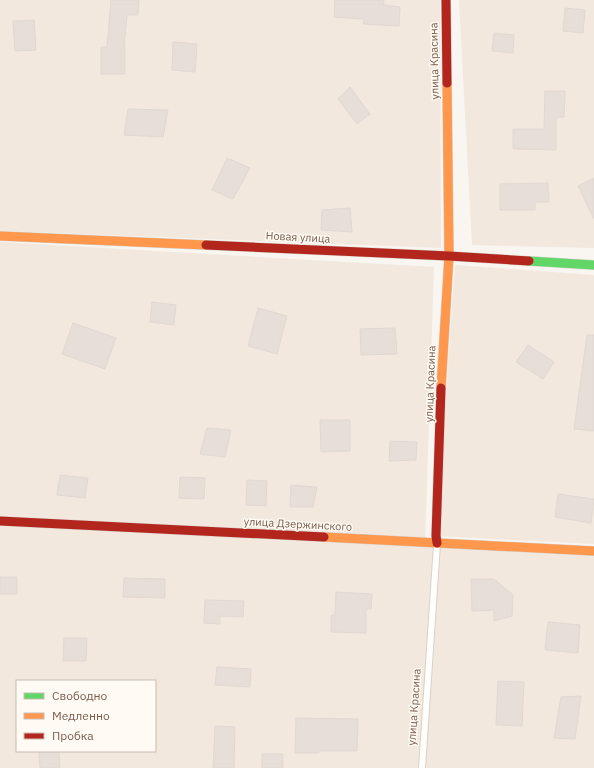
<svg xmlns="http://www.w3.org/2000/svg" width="594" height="768" viewBox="0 0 594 768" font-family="'IBM Plex Sans',sans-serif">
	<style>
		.residential { fill: #f2e8de; fill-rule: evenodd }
		.building { fill: #e6ded7; stroke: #e2d8d2 }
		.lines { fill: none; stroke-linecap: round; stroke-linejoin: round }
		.lane-casing { stroke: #d7d1cb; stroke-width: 8 }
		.fast-casing { stroke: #d9d2cb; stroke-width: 10 }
		.slow-casing { stroke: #d9d2cb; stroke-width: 10 }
		.jam-casing { stroke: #d9d2cb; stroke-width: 10 }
		.lane { stroke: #fefefd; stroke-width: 6 }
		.fast { stroke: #63d668; stroke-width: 9 }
		.slow { stroke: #ff974d; stroke-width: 9 }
		.jam { stroke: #b3261e; stroke-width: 9 }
		.labels { text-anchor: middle; stroke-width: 3; stroke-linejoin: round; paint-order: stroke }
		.street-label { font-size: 11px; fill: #7a5c4d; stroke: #fffaf3 }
	</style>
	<rect width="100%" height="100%" fill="#f9f5f0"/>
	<path class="residential" d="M 0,0 L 440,0 L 441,248 L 0,231 Z
		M 459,0 L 594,0 L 594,248 L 472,245 Z
		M 0,242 L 434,267 L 425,542 L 594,553 L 594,768 L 0,768 ZM 17,681 L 155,681 L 155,751 L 17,751 Z
		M 455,265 L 594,275 L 594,544 L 436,536 Z"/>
	<path class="building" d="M 111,0 L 139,0 L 138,15 L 127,15 L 124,47 L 125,47 L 125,74 L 101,74 L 101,47 L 107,47 Z
		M 335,0 L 384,0 L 383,5 L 400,7 L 399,26 L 363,24 L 364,19 L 334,17 Z
		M 565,8 L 585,10 L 583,33 L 563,31 Z
		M 34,20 L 36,50 L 15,51 L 13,21 Z
		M 494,33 L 514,35 L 513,53 L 492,51 Z
		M 173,42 L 197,44 L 195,72 L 172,70 Z
		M 350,87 L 370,114 L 357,124 L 338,99 Z
		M 545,91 L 565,91 L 564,117 L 556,117 L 556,150 L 513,149 L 513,129 L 544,129 Z
		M 128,109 L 168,110 L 163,137 L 124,135 Z
		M 227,158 L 250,168 L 233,199 L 212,190 Z
		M 594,178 L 594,219 L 578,186 Z
		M 548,183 L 549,202 L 535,202 L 535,210 L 500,210 L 500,184 Z
		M 350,208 L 352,232 L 321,230 L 322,210 Z
		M 152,302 L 176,305 L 174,325 L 150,322 Z
		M 258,308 L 287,316 L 277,354 L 248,346 Z
		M 73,323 L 116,338 L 105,369 L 62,354 Z
		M 395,328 L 397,354 L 361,355 L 360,329 Z
		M 587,335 L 594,335 L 594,431 L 574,429 Z
		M 528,345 L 554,362 L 543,379 L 516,362 Z
		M 320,420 L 350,420 L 350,451 L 321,452 Z
		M 207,428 L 231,430 L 225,457 L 200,454 Z
		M 390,441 L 417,442 L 416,460 L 389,461 Z
		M 60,475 L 88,478 L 85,498 L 57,495 Z
		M 180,477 L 205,478 L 204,499 L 179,498 Z
		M 247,480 L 267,481 L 266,506 L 246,505 Z
		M 291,485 L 317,487 L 313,507 L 290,507 Z
		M 558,494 L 594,499 L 591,523 L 555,517 Z
		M 0,577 L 17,577 L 17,594 L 0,594 Z
		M 124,578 L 165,579 L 165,598 L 123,597 Z
		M 471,579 L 494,579 L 513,595 L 512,616 L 494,621 L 494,610 L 472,611 Z
		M 336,592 L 372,594 L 371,609 L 366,609 L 366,633 L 331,632 L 331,615 L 335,615 Z
		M 205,600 L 244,601 L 243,617 L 220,616 L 220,624 L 204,623 Z
		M 548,622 L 580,625 L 578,653 L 545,650 Z
		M 64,638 L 87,638 L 86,661 L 63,661 Z
		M 217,667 L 251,669 L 250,687 L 215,685 Z
		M 498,681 L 524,682 L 522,726 L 496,725 Z
		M 581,696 L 575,739 L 554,738 L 561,697 Z
		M 296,718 L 358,719 L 357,751 L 319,751 L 319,753 L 295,753 Z
		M 215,726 L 235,727 L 234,768 L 213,768 Z
		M 39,751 L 59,751 L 60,768 L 40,768 Z
		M 262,754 L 283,754 L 283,768 L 262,768 Z"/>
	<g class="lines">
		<g class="lane-casing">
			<path id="lane" d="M 422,768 L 437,544"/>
		</g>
		<g class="fast-casing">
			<path id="fast" d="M 529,261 L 594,265"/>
		</g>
		<g class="slow-casing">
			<path id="slow" d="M 0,236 L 206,245
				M 441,388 L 449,256 L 447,83
				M 324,537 L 594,551"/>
		</g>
		<g class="jam-casing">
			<path id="jam" d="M 446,0 L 447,83
				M 206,245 L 449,256 L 529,261
				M 0,521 L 324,537
				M 437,543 L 436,536 L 441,388"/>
		</g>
		<use href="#lane" class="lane"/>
		<use href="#fast" class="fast"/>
		<use href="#slow" class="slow"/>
		<use href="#jam" class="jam"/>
	</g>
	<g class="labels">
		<g class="street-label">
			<text transform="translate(434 61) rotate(-91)" y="4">улица Красина</text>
			<text transform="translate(298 237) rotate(3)" y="4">Новая улица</text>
			<text transform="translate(430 384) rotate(-88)" y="4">улица Красина</text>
			<text transform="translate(298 524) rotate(3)" y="4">улица Дзержинского</text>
			<text transform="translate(414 707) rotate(-86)" y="4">улица Красина</text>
		</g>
	</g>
	<rect x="16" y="680" width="140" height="72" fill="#fffaf3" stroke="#cabbb1"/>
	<rect x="24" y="693" width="20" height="6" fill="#63d668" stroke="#cabbb1"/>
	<text x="52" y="700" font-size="12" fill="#7a5c4d">Свободно</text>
	<rect x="24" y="713" width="20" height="6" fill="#ff974d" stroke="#cabbb1"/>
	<text x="52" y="720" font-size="12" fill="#7a5c4d">Медленно</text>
	<rect x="24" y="733" width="20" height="6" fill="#b3261e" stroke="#cabbb1"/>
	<text x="52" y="740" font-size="12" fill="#7a5c4d">Пробка</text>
</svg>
